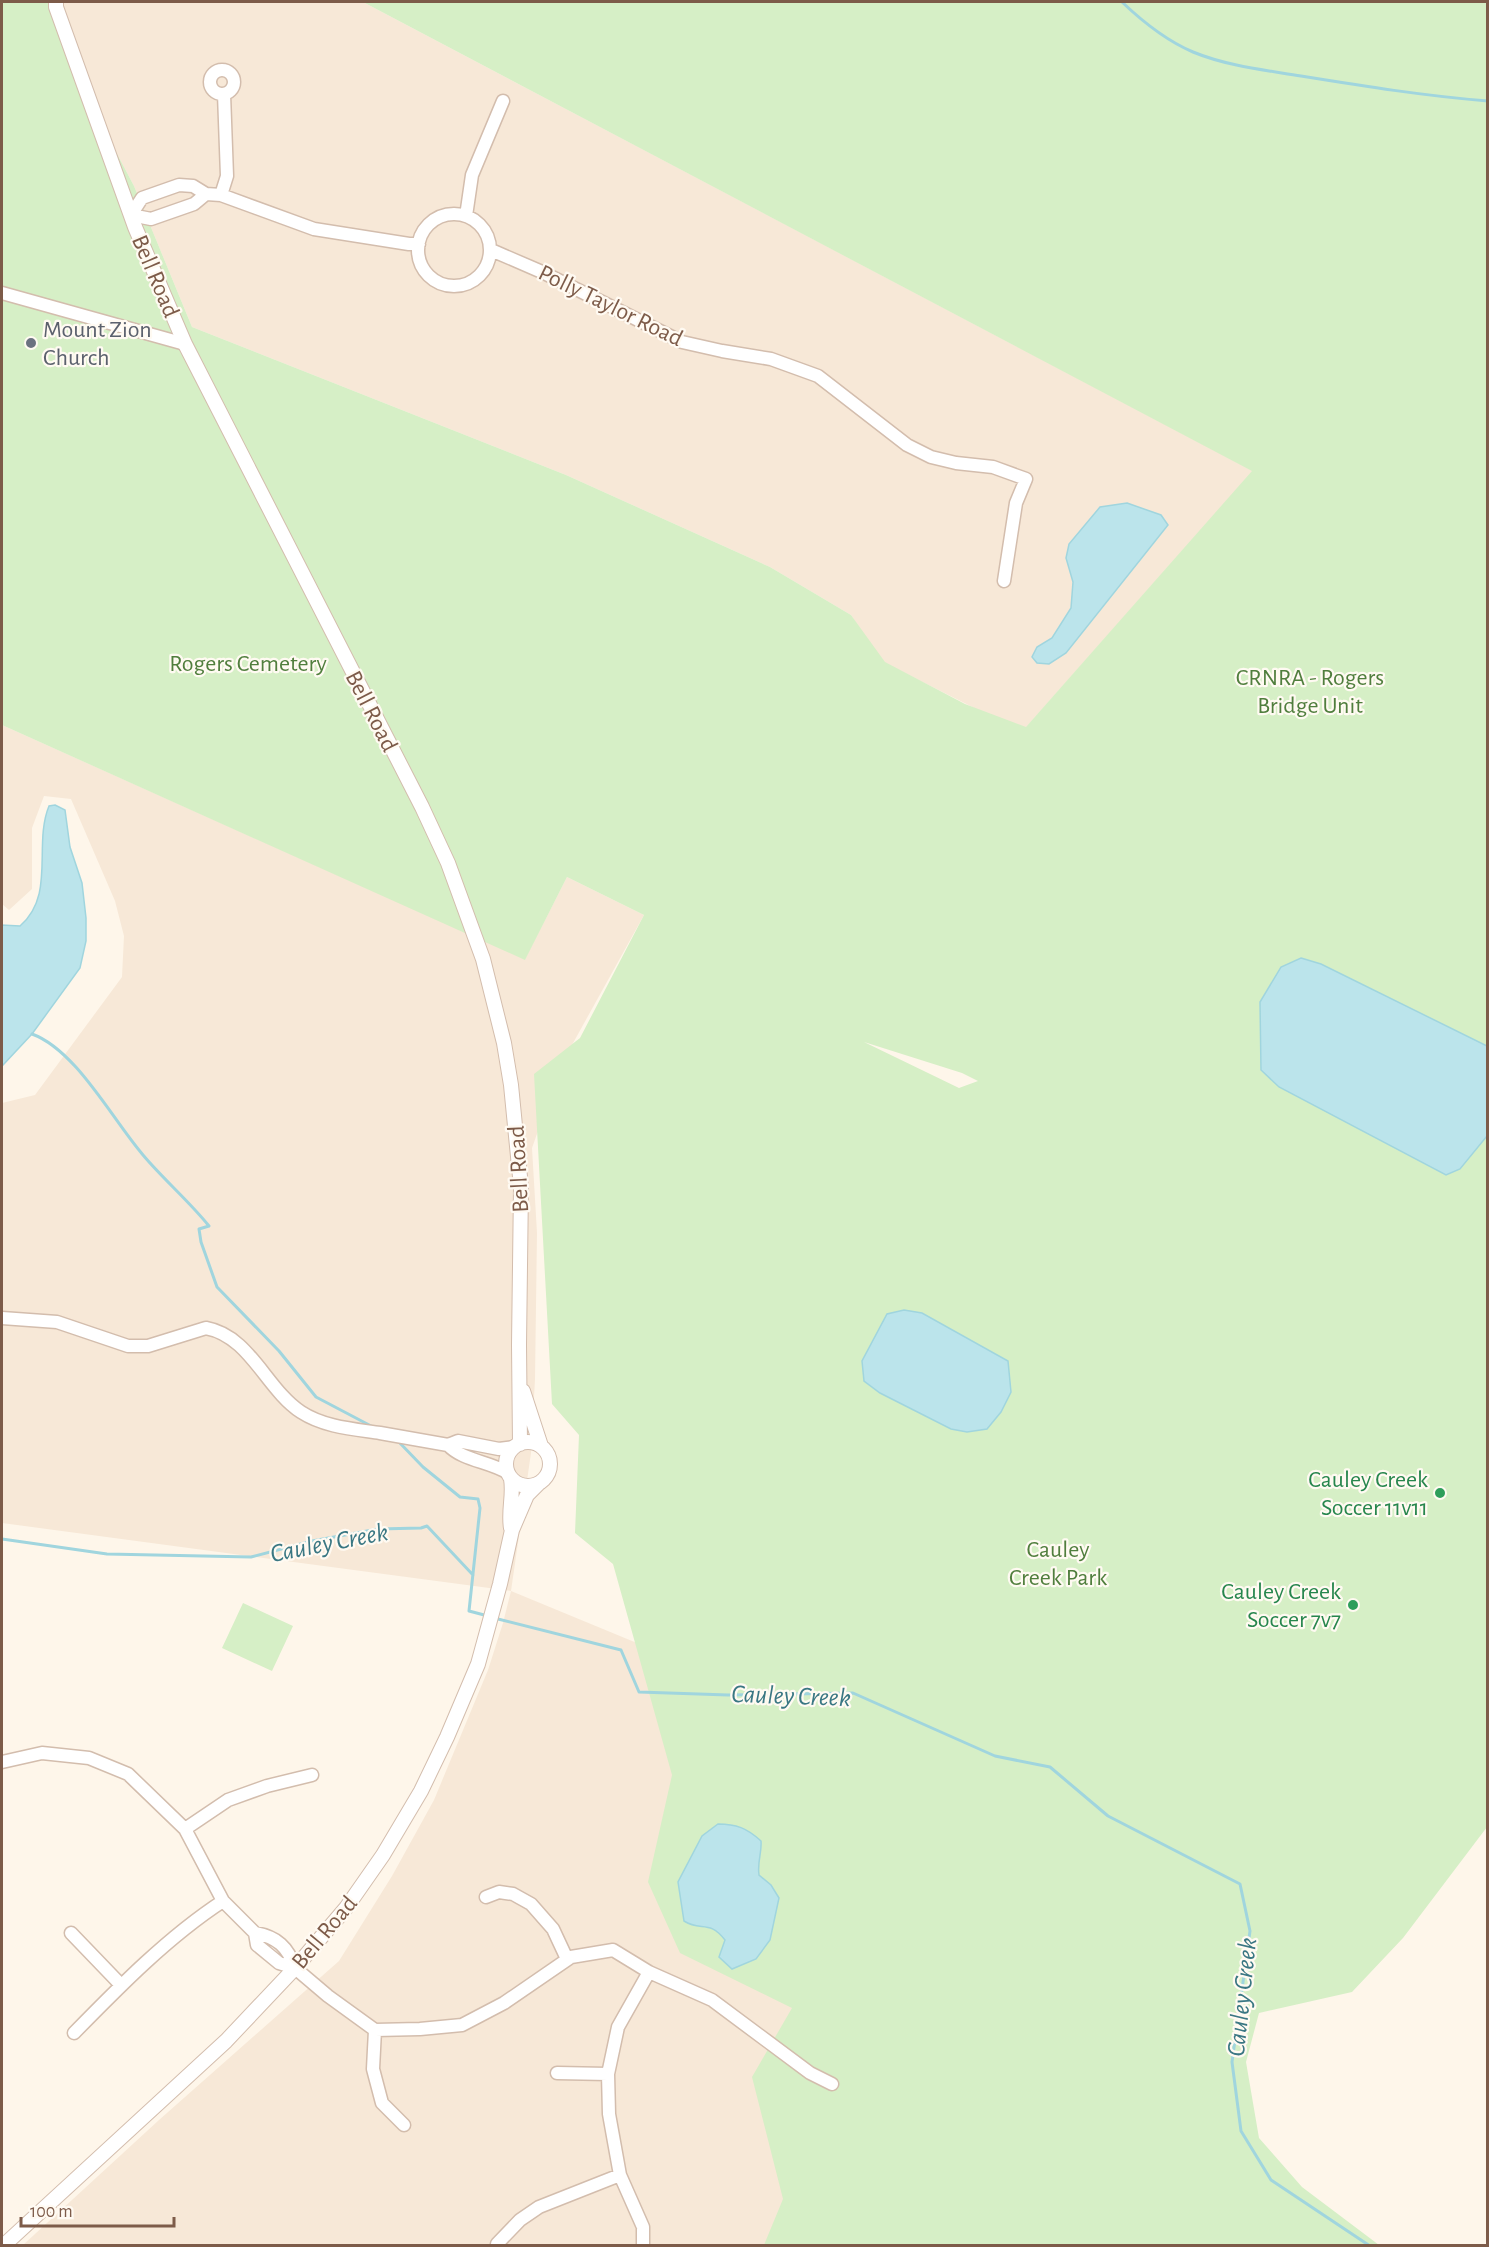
<svg xmlns="http://www.w3.org/2000/svg" width="1489" height="2247" viewBox="0 0 1489 2247" font-family="'Alegreya Sans',sans-serif">
	<style>
		.residential { fill: #f7e8d7 }
		.green { fill: #d6efc6; fill-rule: evenodd }
		.water { fill: #bbe4eb; stroke: #a0d5de; stroke-width: 1.5 }
		.lines { fill: none; stroke-linecap: round; stroke-linejoin: round }
		.stream { stroke: #a0d5de; stroke-width: 3 }
		.minor-casing { stroke: #d3bdad; stroke-width: 15 }
		.tertiary-casing { stroke: #d3bdad; stroke-width: 16 }
		.minor { stroke: #fff; stroke-width: 12 }
		.tertiary { stroke: #fff; stroke-width: 14 }
		.worship-dot { fill: #6b7280; stroke: #fffaf2; stroke-width: 2 }
		.leisure-dot { fill: #2e9e5b; stroke: #fffaf2; stroke-width: 2 }
		.labels { text-anchor: middle; stroke-width: 4.5; stroke-linejoin: round; paint-order: stroke }
		.street-label { font-size: 24px; fill: #7d5b49; stroke: #fffaf2 }
		.worship-label { font-size: 24px; fill: #5b616d; stroke: #fffaf2; text-anchor: start }
		.park-label { font-size: 24px; fill: #507e3d; stroke: #fffaf2 }
		.leisure-label { font-size: 24px; fill: #27864d; stroke: #fffaf2; text-anchor: end }
		.water-label { font-size: 26px; font-style: italic; fill: #3a7783; stroke: #fffaf2 }
	</style>
	<rect width="100%" height="100%" fill="#fef6ea"/>
	<path class="residential" d="M 56,2 L 363,2 L 1253,471 L 1022,732 L 881,661 L 851,615 L 770,567 L 566,475 L 192,327 L 134,186 L 85,93 Z
		M 2,725 L 525,959 L 567,877 L 644,915 L 562,1063 L 532,1148 L 537,1233 L 535,1379 L 531,1453 L 511,1591 L 1102,1835 L 785,2245 L 23,2245 L 159,2120 L 339,1961 L 392,1876 L 434,1800 L 488,1670 L 503,1623 L 511,1591 L 2,1523 L 2,1103 L 35,1095 L 122,977 L 124,936 L 115,901 L 71,799 L 44,796 L 32,828 L 32,889 L 9,910 L 2,904 Z"/>
	<path class="green" d="M 2,2 L 56,2 L 85,93 L 134,186 L 192,327 L 566,475 L 770,567 L 851,615 L 885,662 L 965,704 L 1026,727 L 1252,471 L 363,2 L 1487,2 L 1487,1827 L 1403,1938 L 1352,1992 L 1259,2013 L 1246,2062 L 1259,2138 L 1302,2187 L 1379,2245 L 764,2245 L 783,2199 L 752,2077 L 792,2008 L 680,1953 L 648,1882 L 672,1775 L 613,1564 L 575,1533 L 579,1435 L 552,1404 L 534,1074 L 580,1038 L 644,915 L 567,877 L 525,960 L 2,725 ZM 864,1042 L 962,1073 L 978,1081 L 959,1088 Z
		M 243,1603 L 293,1626 L 272,1671 L 222,1648 Z"/>
	<path class="water" d="M 1127,503 L 1161,515 L 1168,525 L 1066,653 L 1049,664 L 1037,663 L 1032,657 L 1037,647 L 1052,638 L 1071,608 L 1073,582 L 1066,558 L 1069,544 L 1100,507 Z
		M 55,805 L 65,810 L 70,847 L 82,883 L 86,918 L 86,941 L 80,968 L 32,1034 L 2,1066 L 2,925 L 20,926 C 56,895 33,845 49,806 Z
		M 1301,958 L 1321,964 L 1487,1046 L 1487,1136 L 1460,1169 L 1446,1175 L 1279,1087 L 1261,1070 L 1260,1002 L 1281,967 Z
		M 904,1310 L 922,1313 L 1008,1361 L 1011,1392 L 1001,1412 L 987,1429 L 967,1432 L 951,1429 L 880,1393 L 864,1381 L 862,1361 L 887,1314 Z
		M 718,1824 C 736,1824 747,1828 761,1841 C 762,1853 757,1862 759,1875 L 771,1885 L 779,1898 L 770,1940 L 756,1959 L 732,1969 L 719,1957 L 725,1940 C 709,1919 701,1932 684,1921 L 678,1882 L 702,1836 Z"/>
	<g class="lines">
		<path class="stream" d="M 1122,2 C 1143,22 1167,41 1193,52 C 1227,66 1265,70 1301,76 C 1363,86 1425,96 1488,101
			M 32,1034 C 76,1050 112,1119 143,1155 C 164,1180 189,1201 209,1226 L 199,1229 L 201,1242 L 217,1287 L 279,1351 L 316,1397 L 373,1427
			M 397,1440 L 423,1467 L 460,1497 L 478,1499 L 480,1508 L 469,1611 L 488,1616
			M 2,1539 L 107,1554 L 251,1557 L 312,1541 L 378,1529 L 421,1528 L 427,1526 L 473,1575
			M 494,1618 L 621,1650 L 639,1692 L 728,1695 L 853,1693 L 995,1756 L 1050,1767 L 1108,1816 L 1240,1884 L 1250,1931 L 1232,2062 L 1241,2131 L 1271,2180 L 1370,2246"/>
		<g class="minor-casing">
			<path id="minor" d="M210 82a12 12 0 1 1 24 0a12 12 0 1 1-24 0Z
				M 206,194 L 194,204 L 151,219 L 131,215 L 142,198 L 179,185 L 193,186 L 206,194 L 221,195 L 314,229 L 409,244 L 419,244
				M 221,195 L 227,176 L 224,94
				M418 250a36 36 0 1 1 72 0a36 36 0 1 1-72 0Z
				M 466,216 L 472,175 L 503,101
				M 491,250 L 542,272 L 682,342 L 722,351 L 771,359 L 818,376 L 907,445 L 931,457 L 956,463 L 993,467 L 1026,479 L 1016,503 L 1004,581
				M 2,293 L 185,344
				M 2,1318 L 57,1322 L 128,1346 L 148,1346 L 206,1328 C 250,1336 266,1389 301,1412 C 324,1427 353,1429 380,1433 C 403,1437 426,1441 448,1445
				M 448,1445 L 458,1441 L 499,1449 L 514,1447
				M 448,1445 C 463,1461 489,1461 508,1473
				M 2,1762 L 42,1753 L 89,1758 L 128,1774 L 185,1829 L 223,1901 L 255,1933 L 257,1945 L 279,1963 L 295,1968 L 328,1996 L 375,2030 L 420,2029 L 462,2025 L 504,2003 L 571,1957 L 613,1950 L 649,1972 L 712,2000 L 810,2073 L 832,2084
				M 185,1829 L 228,1800 L 267,1786 L 312,1775
				M 486,1897 L 499,1892 L 513,1894 L 531,1904 L 553,1929 L 567,1959
				M 71,1933 L 121,1985
				M 255,1933 C 277,1937 288,1947 295,1968
				M 375,2030 L 373,2069 L 382,2103 L 404,2125
				M 74,2033 C 120,1986 168,1937 223,1901
				M 557,2073 L 608,2074
				M 497,2244 L 520,2220 L 539,2207 L 620,2175
				M 643,2246 L 643,2227 L 620,2175 L 609,2114 L 608,2074 L 618,2027 L 649,1972"/>
		</g>
		<g class="tertiary-casing">
			<path id="tertiary" d="M 56,2 L 56,7 L 135,227 L 185,344 L 422,807 L 448,863 L 483,959 L 504,1043 L 511,1085 L 521,1187 L 519,1345 L 520,1444
				M 523,1391 L 541,1446
				M506 1464a22 22 0 1 1 44 0a22 22 0 1 1-44 0Z
				M 511,1479 C 514,1495 508,1511 511,1528
				M 3,2246 L 226,2041 L 295,1968 L 346,1908 L 383,1855 L 421,1791 L 447,1737 L 478,1664 L 500,1584 L 512,1530 L 527,1495 L 538,1484"/>
		</g>
		<use href="#minor" class="minor"/>
		<use href="#tertiary" class="tertiary"/>
	</g>
	<circle class="worship-dot" cx="31" cy="343" r="6"/>
	<g class="leisure-dot">
		<circle cx="1440" cy="1493" r="6"/>
		<circle cx="1353" cy="1605" r="6"/>
	</g>
	<g class="labels">
		<g class="street-label">
			<text transform="translate(156 276) rotate(67)" y="8">Bell Road</text>
			<text transform="translate(611 305) rotate(26)" y="8">Polly Taylor Road</text>
			<text transform="translate(372 711) rotate(63)" y="8">Bell Road</text>
			<text transform="translate(518 1169) rotate(-93)" y="8">Bell Road</text>
			<text transform="translate(324 1932) rotate(-50)" y="8">Bell Road</text>
		</g>
		<g class="worship-label">
			<text x="43" y="337">Mount Zion<tspan x="43" dy="28">Church</tspan></text>
		</g>
		<g class="park-label">
			<text x="248" y="671">Rogers Cemetery</text>
			<text x="1310" y="685">CRNRA - Rogers<tspan x="1310" dy="28">Bridge Unit</tspan></text>
			<text x="1058" y="1557">Cauley<tspan x="1058" dy="28">Creek Park</tspan></text>
		</g>
		<g class="leisure-label">
			<text x="1428" y="1487">Cauley Creek<tspan x="1428" dy="28">Soccer 11v11</tspan></text>
			<text x="1341" y="1599">Cauley Creek<tspan x="1341" dy="28">Soccer 7v7</tspan></text>
		</g>
		<g class="water-label">
			<text transform="translate(329 1542) rotate(-11)" y="9">Cauley Creek</text>
			<text transform="translate(791 1695) rotate(2)" y="9">Cauley Creek</text>
			<text transform="translate(1241 1997) rotate(-84)" y="9">Cauley Creek</text>
		</g>
	</g>
	<rect width="1489" height="2247" fill="none" stroke="#7d5b49" stroke-width="6"/>
	<path d="M21 2217v9h153v-9" fill="none" stroke="#7d5b49" stroke-width="3"/>
	<text x="30" y="2217" font-size="18" fill="#7d5b49" stroke="#fffaf2" stroke-width="4.5" paint-order="stroke">100 m</text>
</svg>
